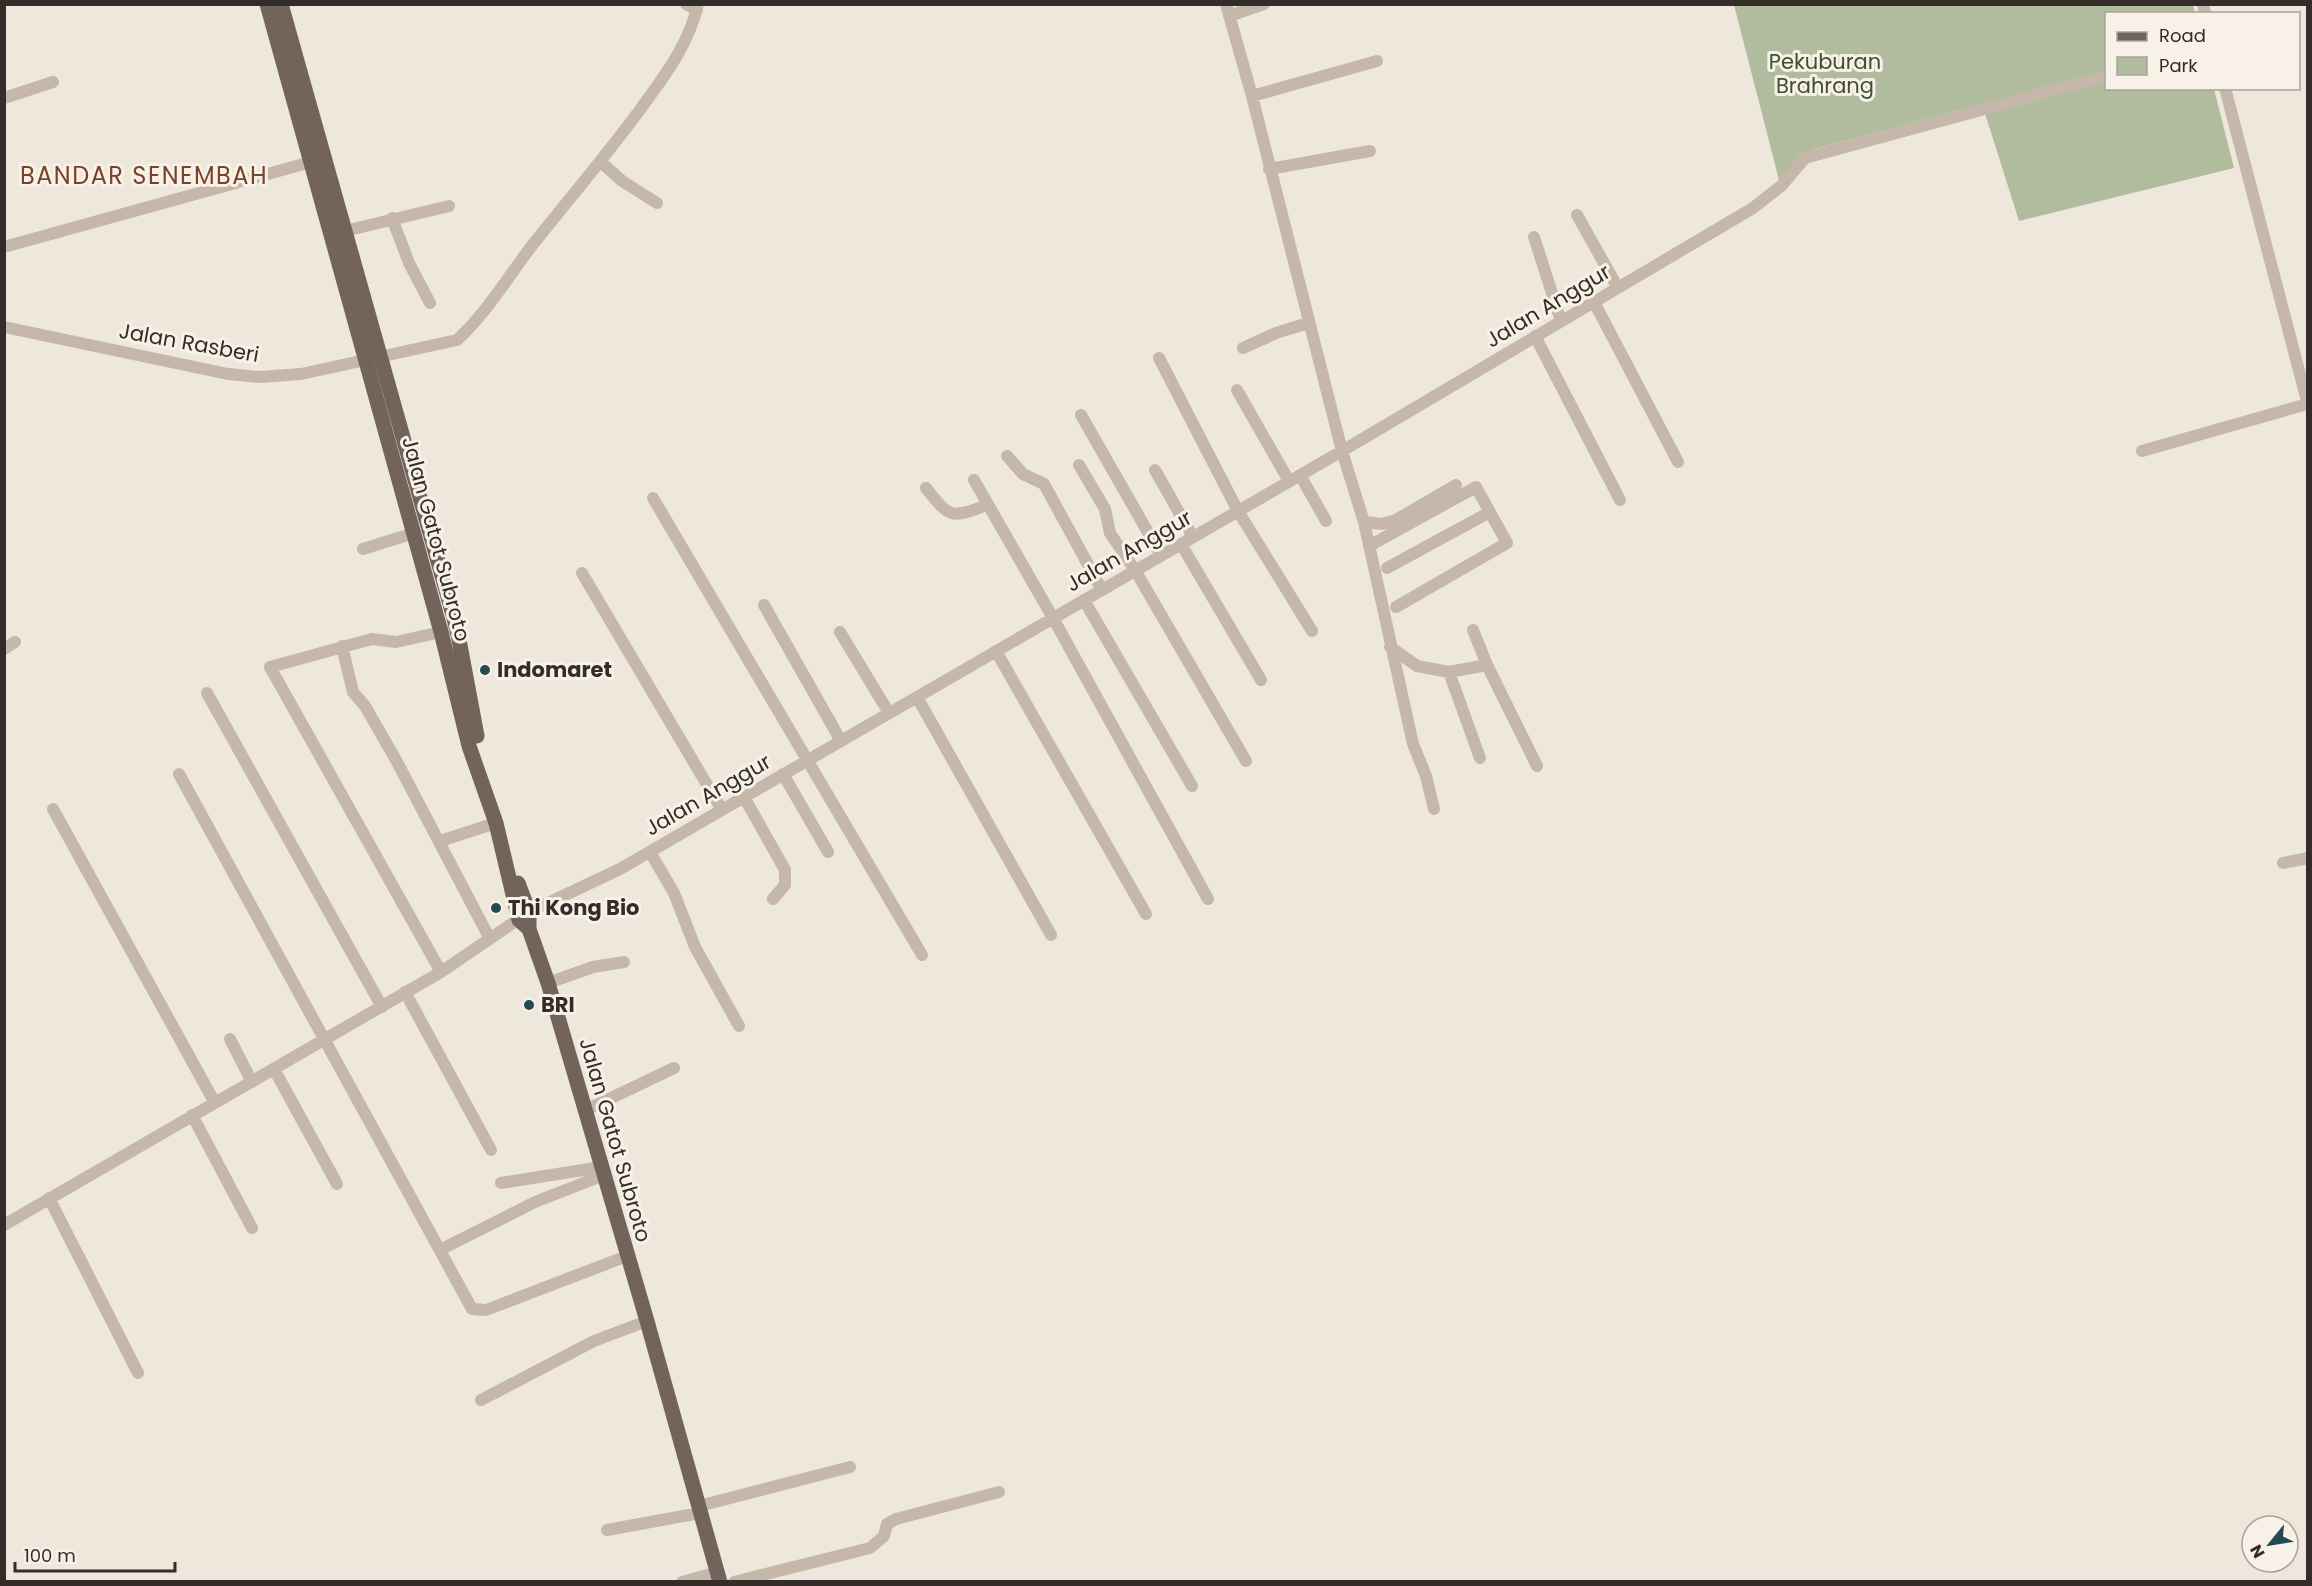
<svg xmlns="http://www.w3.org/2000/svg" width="2312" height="1586" viewBox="0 0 2312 1586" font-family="Poppins,sans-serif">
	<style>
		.green { fill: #b0bc9d }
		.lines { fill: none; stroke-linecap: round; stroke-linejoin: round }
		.minor { stroke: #c5b7a9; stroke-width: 12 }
		.major { stroke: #73645b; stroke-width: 15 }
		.poi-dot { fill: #224a50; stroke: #f7f1e7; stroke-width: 2 }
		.labels { text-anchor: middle; stroke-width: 6; stroke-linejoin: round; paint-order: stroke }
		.park-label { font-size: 21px; fill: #414e2f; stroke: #f7f1e7 }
		.street-label { font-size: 21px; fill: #332c28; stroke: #f7f1e7 }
		.poi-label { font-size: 21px; font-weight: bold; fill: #332c28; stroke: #f7f1e7; text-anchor: start }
		.quarter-label { font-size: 24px; letter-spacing: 1.5px; fill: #79422a; stroke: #f7f1e7 }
	</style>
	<rect width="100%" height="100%" fill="#eee7db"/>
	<path class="green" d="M 1734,5 L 2193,5 L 2195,13 L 2106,14 L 2106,88 L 2214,89 L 2234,168 L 2019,221 L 1982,104 L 1811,150 L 1779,180 Z"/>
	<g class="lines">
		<path class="minor" d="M 686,4 L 697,10
			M 1226,4 L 1252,96 L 1342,451 L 1364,522 L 1413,744 L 1426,776 L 1434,809
			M 2203,4 L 2205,14
			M 1229,16 L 1264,4
			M 2225,88 L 2308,405
			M 1252,96 L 1377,61
			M 4,98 L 53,82
			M 601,162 L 622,181 L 657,203
			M 1269,169 L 1370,151
			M 1577,215 L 1618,288
			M 392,218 L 409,263 L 430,303
			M 345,231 L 449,206
			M 1534,237 L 1561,321
			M 4,247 L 311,162
			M 1594,302 L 1678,462
			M 4,327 L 228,374 L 259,377 L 301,374 L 457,340 C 487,313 509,275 534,243 C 569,199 605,157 639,111 C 663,78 689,45 698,4
			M 1535,336 L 1620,500
			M 1243,348 L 1276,333 L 1308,323
			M 1159,358 L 1238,511 L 1312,631
			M 1237,390 L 1289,481
			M 1081,415 L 1161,555
			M 2142,451 L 2307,404
			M 1007,456 L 1023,474 L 1044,484 L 1102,590
			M 1079,465 L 1105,509 L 1110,533 L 1135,570 L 1246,761
			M 1155,470 L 1193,537
			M 1300,475 L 1326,521
			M 974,480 L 1053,618 L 1208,899
			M 926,488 C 950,518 950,519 987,505
			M 653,498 L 922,955
			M 1364,522 L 1382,524 L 1396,520 L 1456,485
			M 1181,544 L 1261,680
			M 1369,546 L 1476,487 L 1507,543 L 1396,607
			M 363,549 L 414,533
			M 1387,568 L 1490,512
			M 582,573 L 722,810
			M 1084,600 L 1192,786
			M 764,605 L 841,741
			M 1473,630 L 1487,665 L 1537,766
			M 840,632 L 889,713
			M 342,646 L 353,692 L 365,706 L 396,760 L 490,939
			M 1390,647 L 1417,666 L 1449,672 L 1487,665
			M 4,649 L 15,642
			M 996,651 L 1146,914
			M 1449,672 L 1480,758
			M 207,693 L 382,1007
			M 917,697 L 1051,935
			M 179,774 L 472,1309 L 486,1310 L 627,1256
			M 783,774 L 828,852
			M 744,797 L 785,870 L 785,885 L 773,899
			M 53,809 L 215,1103
			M 440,841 L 496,823
			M 650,852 L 674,893 L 695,947 L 739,1026
			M 2283,863 L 2308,858
			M 441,972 L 270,667 L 372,639 L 396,642 L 450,630
			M 548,983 L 593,967 L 624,962
			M 405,992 L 491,1150
			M 230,1039 L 252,1082
			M 274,1069 L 337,1184
			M 586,1110 L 674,1068
			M 192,1115 L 252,1228
			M 501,1183 L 602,1167
			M 49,1198 L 138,1373
			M 4,1225 L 441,972 L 529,912 L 620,869 L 1342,451 L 1753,208 L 1781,186 L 1805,158 L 2106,76
			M 440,1250 L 535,1202 L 604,1175
			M 481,1400 L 594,1341 L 647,1321
			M 699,1506 L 850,1467
			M 607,1530 L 700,1513
			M 682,1582 L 718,1572
			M 734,1582 L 870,1548 L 884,1536 L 887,1524 L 896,1519 L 999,1492"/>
		<path class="major" d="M 267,4 L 441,632 L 469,746 L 496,823 L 519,920 L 529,929 L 548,983 L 647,1321 L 720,1582
			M 281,4 L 457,629 L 477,736
			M 518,883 L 529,912 L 529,929"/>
	</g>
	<g class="poi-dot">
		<circle cx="485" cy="670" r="6"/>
		<circle cx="496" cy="908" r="6"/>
		<circle cx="529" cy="1005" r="6"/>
	</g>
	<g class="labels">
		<g class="park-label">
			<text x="1825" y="69">Pekuburan<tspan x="1825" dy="24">Brahrang</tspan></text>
		</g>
		<g class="street-label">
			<text transform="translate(1548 306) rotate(-31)" y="7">Jalan Anggur</text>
			<text transform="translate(189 343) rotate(10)" y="7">Jalan Rasberi</text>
			<text transform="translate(436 539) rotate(75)" y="7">Jalan Gatot Subroto</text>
			<text transform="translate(1129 551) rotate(-30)" y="7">Jalan Anggur</text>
			<text transform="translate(708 795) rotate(-30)" y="7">Jalan Anggur</text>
			<text transform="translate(615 1140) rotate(74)" y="7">Jalan Gatot Subroto</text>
		</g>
		<g class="poi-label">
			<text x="497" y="677">Indomaret</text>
			<text x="508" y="915">Thi Kong Bio</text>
			<text x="541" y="1012">BRI</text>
		</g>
		<g class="quarter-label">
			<text x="144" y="184">BANDAR SENEMBAH</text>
		</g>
	</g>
	<rect width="2312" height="1586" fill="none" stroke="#332c28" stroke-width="12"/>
	<rect x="2105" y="12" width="195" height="78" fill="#f7f1e7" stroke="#a9a29b" stroke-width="1.5"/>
	<rect x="2117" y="32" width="30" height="9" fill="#73645b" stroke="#a9a29b" stroke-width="1.5"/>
	<text x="2159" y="42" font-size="18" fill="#332c28">Road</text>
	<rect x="2117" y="57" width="30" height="18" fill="#b0bc9d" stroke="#a9a29b" stroke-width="1.5"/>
	<text x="2159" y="72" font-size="18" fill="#332c28">Park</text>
	<g transform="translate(2270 1544) rotate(240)"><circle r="28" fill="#f7f1e7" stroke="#a9a29b" stroke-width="1.5"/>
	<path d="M0-4.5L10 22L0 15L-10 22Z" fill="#224a50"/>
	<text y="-9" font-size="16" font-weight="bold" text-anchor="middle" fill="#332c28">N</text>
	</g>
	<path d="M15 1562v9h160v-9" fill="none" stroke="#332c28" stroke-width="3"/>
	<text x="24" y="1562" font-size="18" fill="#332c28" stroke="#f7f1e7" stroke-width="4.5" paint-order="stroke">100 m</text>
</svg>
